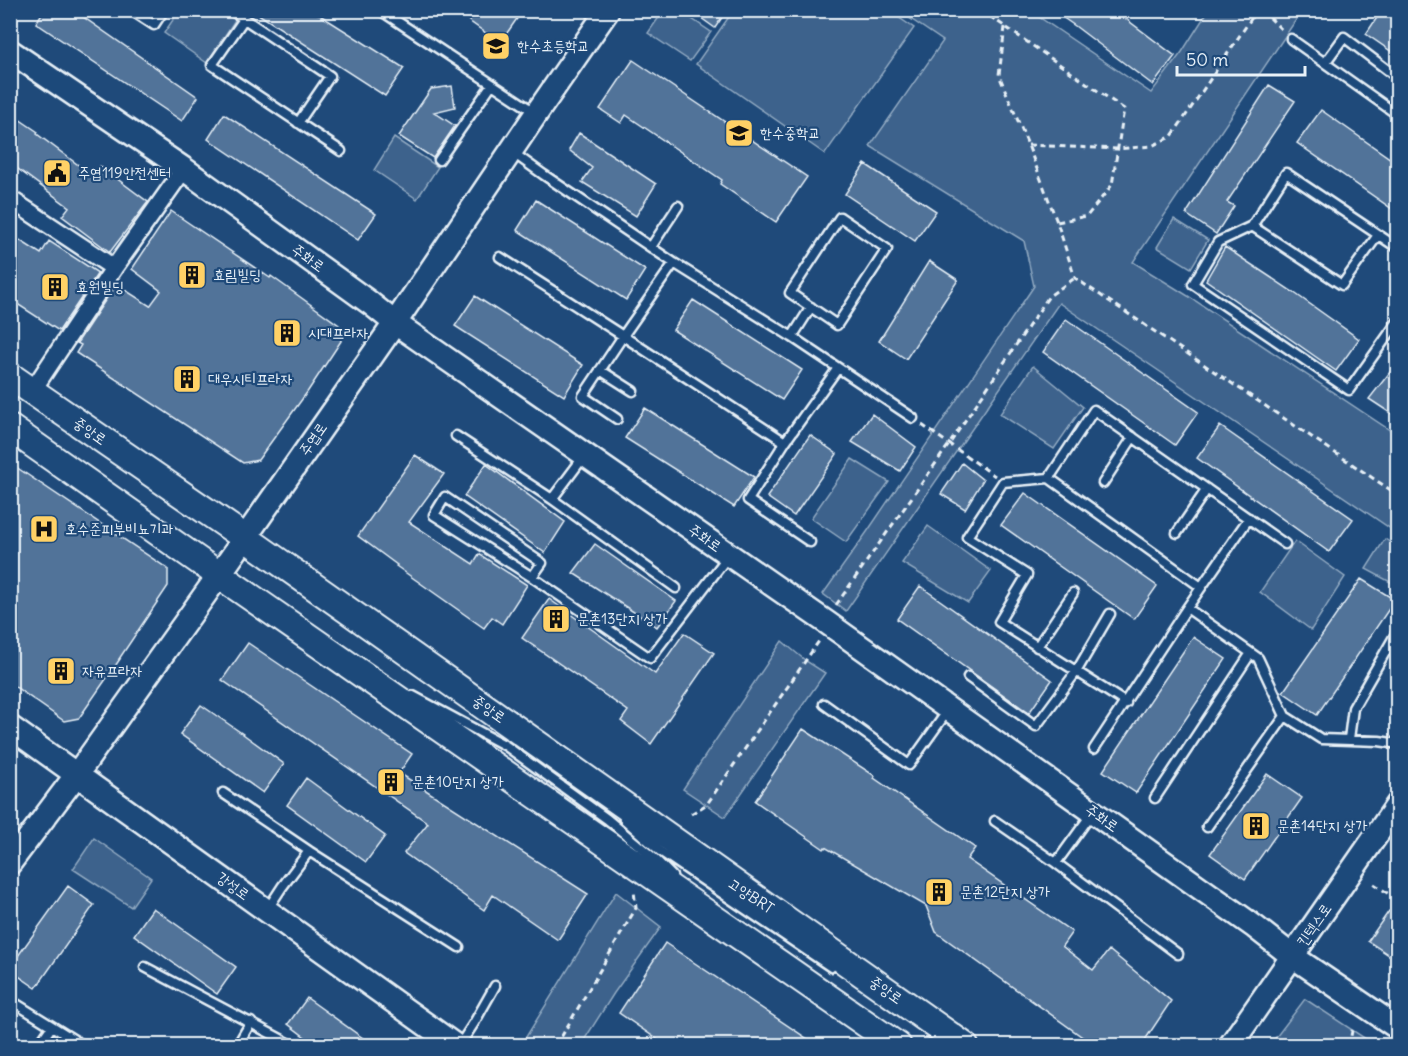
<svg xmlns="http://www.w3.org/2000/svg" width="1408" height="1056" viewBox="0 0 1408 1056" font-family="Delius,'Poor Story',sans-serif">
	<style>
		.green { fill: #3c628c; stroke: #92aac2; stroke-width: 1.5 }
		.building { fill: #517399; stroke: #e8f1f8; stroke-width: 1.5 }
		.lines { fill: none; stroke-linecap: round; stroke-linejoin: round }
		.lane-casing { stroke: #e8f1f8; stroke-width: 13 }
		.street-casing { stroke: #e8f1f8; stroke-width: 21 }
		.secondary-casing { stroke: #e8f1f8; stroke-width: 27 }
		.primary-casing { stroke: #e8f1f8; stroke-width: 30 }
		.path { stroke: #e8f1f8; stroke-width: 3; stroke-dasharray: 6 4.5; stroke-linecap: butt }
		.lane { stroke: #1f4a7a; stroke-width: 8 }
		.street { stroke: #1f4a7a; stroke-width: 16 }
		.secondary { stroke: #1f4a7a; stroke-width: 22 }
		.primary { stroke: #1f4a7a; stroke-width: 26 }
		.labels { text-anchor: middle; stroke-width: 4.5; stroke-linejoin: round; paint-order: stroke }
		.poi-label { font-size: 15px; fill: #e8f1f8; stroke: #1f4a7a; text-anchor: start }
		.street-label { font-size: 15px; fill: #e8f1f8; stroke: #1f4a7a }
	</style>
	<rect width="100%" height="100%" fill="#1f4a7a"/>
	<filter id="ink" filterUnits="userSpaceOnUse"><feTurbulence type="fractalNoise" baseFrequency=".0167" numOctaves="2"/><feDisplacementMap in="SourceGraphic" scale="12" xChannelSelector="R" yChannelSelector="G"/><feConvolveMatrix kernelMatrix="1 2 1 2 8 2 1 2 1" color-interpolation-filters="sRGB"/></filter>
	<g filter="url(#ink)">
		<path class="green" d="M 664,10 L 680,11 L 711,32 L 690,61 L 648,33 Z
			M 179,11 L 222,11 L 235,20 L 207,63 L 164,33 Z
			M 733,11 L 889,11 L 914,28 L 825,154 L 696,64 Z
			M 899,11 L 1030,11 L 1151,93 L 1182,52 L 1208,11 L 1302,11 L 1133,262 L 1188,296 L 1397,435 L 1397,533 L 1059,303 L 846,611 L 823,594 L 867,532 L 1034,286 L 1024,241 L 870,146 L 943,41 Z
			M 394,138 L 438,167 L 417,199 L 374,170 Z
			M 1174,219 L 1208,240 L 1191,268 L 1157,247 Z
			M 1033,366 L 1083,407 L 1054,449 L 1000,414 Z
			M 852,459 L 889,482 L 846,542 L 811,518 Z
			M 928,526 L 991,571 L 968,603 L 902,563 Z
			M 1385,539 L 1397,547 L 1398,583 L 1396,585 L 1366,569 Z
			M 1295,541 L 1345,577 L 1311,630 L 1260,592 Z
			M 782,641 L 806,661 L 825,673 L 725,817 L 683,789 Z
			M 94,838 L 151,878 L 131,907 L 73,869 Z
			M 616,892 L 661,927 L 614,993 L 581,1045 L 521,1045 Z
			M 1305,999 L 1375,1045 L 1270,1045 Z"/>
		<path class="building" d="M 44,10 L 73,10 L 198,97 L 182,121 L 36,23 Z
			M 252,10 L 312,10 L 404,68 L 385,96 Z
			M 477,10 L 523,10 L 500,43 L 469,21 Z
			M 690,10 L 727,10 L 715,28 Z
			M 1052,10 L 1114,10 L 1175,56 L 1153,85 L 1075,26 Z
			M 1382,10 L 1398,10 L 1398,56 L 1366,34 Z
			M 633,60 L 807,177 L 776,222 L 720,184 L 722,180 L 626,115 L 621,123 L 600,109 Z
			M 1269,85 L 1295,101 L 1227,202 L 1234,206 L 1216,234 L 1186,214 Z
			M 452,86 L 455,107 L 434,112 L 455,126 L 433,158 L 399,136 L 431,89 Z
			M 1321,110 L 1398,164 L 1398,213 L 1297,143 Z
			M 10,113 L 38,132 L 37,134 L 93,176 L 100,166 L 148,202 L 110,252 L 62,216 L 69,207 L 10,163 Z
			M 224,114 L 376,214 L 358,240 L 208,139 Z
			M 579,133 L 656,184 L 636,216 L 582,182 L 592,168 L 569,150 Z
			M 865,164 L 936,211 L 915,241 L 845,194 Z
			M 536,200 L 645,270 L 626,300 L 517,230 Z
			M 171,211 L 270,278 L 271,276 L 339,325 L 341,341 L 308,391 L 258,460 L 243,463 L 76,353 L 81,345 L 77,343 L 116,284 L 150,306 L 161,291 L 132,269 Z
			M 10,234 L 41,254 L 49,241 L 98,273 L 59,331 L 11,300 L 17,291 L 10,287 Z
			M 1225,247 L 1293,292 L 1359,339 L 1336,371 L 1206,280 Z
			M 929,261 L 958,280 L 906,359 L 879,341 Z
			M 475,296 L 583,365 L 564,396 L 455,326 Z
			M 693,300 L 802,370 L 782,400 L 673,330 Z
			M 1066,319 L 1198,412 L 1175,445 L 1043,352 Z
			M 1398,362 L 1398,418 L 1369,399 Z
			M 645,408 L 754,477 L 734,507 L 625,438 Z
			M 872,414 L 916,447 L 900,471 L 852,442 Z
			M 1220,426 L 1353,519 L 1329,552 L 1197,458 Z
			M 810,435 L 837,454 L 794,516 L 767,497 Z
			M 415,455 L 444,474 L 409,522 L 473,564 L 479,554 L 527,585 L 502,624 L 492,617 L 484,628 L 396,566 L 397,565 L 358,536 Z
			M 10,463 L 168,569 L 168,586 L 119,659 L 120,659 L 79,718 L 64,721 L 10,683 Z
			M 962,463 L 983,480 L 965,509 L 941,494 Z
			M 486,464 L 565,522 L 545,553 L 464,496 Z
			M 1025,493 L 1157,586 L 1134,619 L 1001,525 Z
			M 595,544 L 676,601 L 657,627 L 573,573 Z
			M 1361,579 L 1395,600 L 1317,715 L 1283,692 Z
			M 920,586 L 1052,680 L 1029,713 L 897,619 Z
			M 549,599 L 655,674 L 684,633 L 714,653 L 651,744 L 621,721 L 628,711 L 522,638 Z
			M 1193,637 L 1226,659 L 1136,793 L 1103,771 Z
			M 248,643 L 412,754 L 399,773 L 588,894 L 558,940 L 493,895 L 484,910 L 404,853 L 428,823 L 222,680 Z
			M 201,705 L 243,734 L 284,764 L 263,793 L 180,734 Z
			M 803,729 L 875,776 L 874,778 L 975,848 L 967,859 L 1072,932 L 1062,946 L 1093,970 L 1109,950 L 1171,1001 L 1141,1046 L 1095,1046 L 936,932 L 926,906 L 825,847 L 824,849 L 755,801 Z
			M 1267,774 L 1302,798 L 1245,879 L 1210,854 Z
			M 306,778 L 385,836 L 366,862 L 287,805 Z
			M 68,886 L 94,905 L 36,988 L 10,970 L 10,967 Z
			M 153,908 L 236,967 L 217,994 L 134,935 Z
			M 1389,911 L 1398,917 L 1398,961 L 1368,941 Z
			M 665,943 L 818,1046 L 667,1046 L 619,1013 Z
			M 307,998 L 374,1046 L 317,1046 L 288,1024 Z"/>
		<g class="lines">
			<g class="lane-casing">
				<path id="lane" d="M 131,10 L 154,25 L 164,10
					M 231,10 L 330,76 L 298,123
					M 380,10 L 536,113
					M 244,19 L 212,65 L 341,151
					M 1291,39 L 1398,115
					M 1325,63 L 1344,37 L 1398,78
					M 512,152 L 544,175 L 674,263 L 792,337 L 913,418
					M 439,160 L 492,84
					M 840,217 L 887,249 L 837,325 L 790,293 Z
					M 1252,226 L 1342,285 L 1378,235
					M 651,247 L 678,206
					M 1398,248 L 1286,173 L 1252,226 L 1218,242 L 1193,284 L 1349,390 L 1398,321
					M 500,257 L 623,336 L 674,263
					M 792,337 L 811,307
					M 600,370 L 633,391
					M 617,419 L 583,396 L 623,336 L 785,442 L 748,500 L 810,542
					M 456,436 L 552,499 L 676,588
					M 785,442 L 838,368
					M 1049,478 L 1094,410 L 1285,544
					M 1103,483 L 1133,437
					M 552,499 L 585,455
					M 1177,533 L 1207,489
					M 532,577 L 542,563 L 445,497 L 434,515 L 532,577 L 650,658 L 729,555
					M 1187,608 L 1258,658 L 1285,716 L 1321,739 L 1379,741 L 1398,744
					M 1037,647 L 1073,593
					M 968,677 L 1036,726 L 1076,672 L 1110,614
					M 413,696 L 506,746 L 607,819 L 655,859 L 672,876
					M 1126,703 L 999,622 L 1027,575 L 967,537 L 1003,482 L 1049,478 L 1201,587
					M 824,704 L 909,765 L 949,709
					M 1349,739 L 1353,708 L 1398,630
					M 1094,749 L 1187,608 L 1249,518
					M 223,793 L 309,851 L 459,947
					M 1155,798 L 1251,653
					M 624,819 L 660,851 L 831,967
					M 995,821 L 1056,863 L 1178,954
					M 1207,827 L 1285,716
					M 1056,863 L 1093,812
					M 267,910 L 282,887 L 309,851
					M 145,967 L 294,1046
					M 10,1000 L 84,1046
					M 38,1046 L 52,1026
					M 237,1046 L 251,1022
					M 459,1046 L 474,1023 L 495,986"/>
			</g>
			<g class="street-casing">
				<path id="street" d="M 10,199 L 114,268
					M 32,391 L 114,268 L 184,169"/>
			</g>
			<g class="secondary-casing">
				<path id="secondary" d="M 10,51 L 184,169 L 370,303 L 395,323 L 826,622 L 1255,927 L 1292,956 L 1398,1028
					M 10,727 L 456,1046
					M 10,863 L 77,774 L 219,575 L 395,323 L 536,114 L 608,10
					M 1230,1046 L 1398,804"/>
			</g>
			<g class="primary-casing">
				<path id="primary" d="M 10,376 L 244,537 L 965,1046
					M 10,428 L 219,575 L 898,1046"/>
			</g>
			<path class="path" d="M 981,10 L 1124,109 L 1112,185 L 1087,216 L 1057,222
				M 1262,10 L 1284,32
				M 1005,27 L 999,75 L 1028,145 L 1057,222 L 1075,278 L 1398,495
				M 1028,145 L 1117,149 L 1152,146 L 1172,136 L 1257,10
				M 922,425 L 995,476
				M 836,605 L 950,443 L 1049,296 L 1075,278
				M 691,814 L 707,804 L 819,641
				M 1374,884 L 1398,900
				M 556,1046 L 636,908 L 634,891
				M 1349,1046 L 1353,1026"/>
			<use href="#lane" class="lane"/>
			<use href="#street" class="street"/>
			<use href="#secondary" class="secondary"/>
			<use href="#primary" class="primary"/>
		</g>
	</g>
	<defs>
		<g id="school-square" transform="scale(1.5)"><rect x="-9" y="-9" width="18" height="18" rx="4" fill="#ffd166" stroke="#1f4a7a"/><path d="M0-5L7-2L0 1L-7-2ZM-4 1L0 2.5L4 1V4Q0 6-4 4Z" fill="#111"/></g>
		<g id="civic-square" transform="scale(1.5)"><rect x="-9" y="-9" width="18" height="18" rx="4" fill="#ffd166" stroke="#1f4a7a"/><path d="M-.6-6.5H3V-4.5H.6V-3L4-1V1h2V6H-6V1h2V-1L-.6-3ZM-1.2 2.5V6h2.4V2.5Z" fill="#111"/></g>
		<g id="building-square" transform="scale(1.5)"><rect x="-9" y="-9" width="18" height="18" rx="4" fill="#ffd166" stroke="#1f4a7a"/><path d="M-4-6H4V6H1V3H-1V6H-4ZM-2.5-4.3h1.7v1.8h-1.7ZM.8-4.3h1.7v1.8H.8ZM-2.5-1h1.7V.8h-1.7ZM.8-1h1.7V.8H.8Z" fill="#111"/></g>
		<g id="hospital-square" transform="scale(1.5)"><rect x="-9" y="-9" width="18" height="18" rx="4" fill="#ffd166" stroke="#1f4a7a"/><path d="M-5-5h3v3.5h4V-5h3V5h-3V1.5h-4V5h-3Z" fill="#111"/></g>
	</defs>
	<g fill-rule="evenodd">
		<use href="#school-square" x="496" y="46"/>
		<use href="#school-square" x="739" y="133"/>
		<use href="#civic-square" x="57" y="173"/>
		<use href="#building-square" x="192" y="275"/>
		<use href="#building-square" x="55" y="287"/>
		<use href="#building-square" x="287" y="333"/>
		<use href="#building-square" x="187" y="379"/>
		<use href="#hospital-square" x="44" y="529"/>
		<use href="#building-square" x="556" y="619"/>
		<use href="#building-square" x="61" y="671"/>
		<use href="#building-square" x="391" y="782"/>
		<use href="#building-square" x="1256" y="826"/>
		<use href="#building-square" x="939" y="892"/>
	</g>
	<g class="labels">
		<g class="poi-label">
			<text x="517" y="51">한수초등학교</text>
			<text x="760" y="138">한수중학교</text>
			<text x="78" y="178">주엽119안전센터</text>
			<text x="213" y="280">효림빌딩</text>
			<text x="76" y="292">효원빌딩</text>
			<text x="308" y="338">시대프라자</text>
			<text x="208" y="384">대우시티프라자</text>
			<text x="65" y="534">호수준피부비뇨기과</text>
			<text x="577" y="624">문촌13단지 상가</text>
			<text x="82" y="676">자유프라자</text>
			<text x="412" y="787">문촌10단지 상가</text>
			<text x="1277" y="831">문촌14단지 상가</text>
			<text x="960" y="897">문촌12단지 상가</text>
		</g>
		<g class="street-label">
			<text transform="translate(308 258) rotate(36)" y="5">주화로</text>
			<text transform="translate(90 431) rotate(35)" y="5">중앙로</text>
			<text transform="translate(313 439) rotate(-55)" y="5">주엽로</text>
			<text transform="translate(705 538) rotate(35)" y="5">주화로</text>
			<text transform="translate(489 709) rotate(35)" y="5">중앙로</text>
			<text transform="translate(1102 818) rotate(35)" y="5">주화로</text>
			<text transform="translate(233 886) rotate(36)" y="5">강성로</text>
			<text transform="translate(751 896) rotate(34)" y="5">고양BRT</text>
			<text transform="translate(1314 925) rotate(-55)" y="5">킨텍스로</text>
			<text transform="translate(886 990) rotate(35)" y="5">중앙로</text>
		</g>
	</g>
	<rect width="1408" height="1056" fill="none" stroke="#1f4a7a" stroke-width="36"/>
	<rect x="18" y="18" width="1372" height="1020" fill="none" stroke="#e8f1f8" stroke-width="2" filter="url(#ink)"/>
	<path d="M1177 66v9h128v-9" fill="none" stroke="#e8f1f8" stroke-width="3"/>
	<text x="1186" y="66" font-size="18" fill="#e8f1f8" stroke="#1f4a7a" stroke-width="4.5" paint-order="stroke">50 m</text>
</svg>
